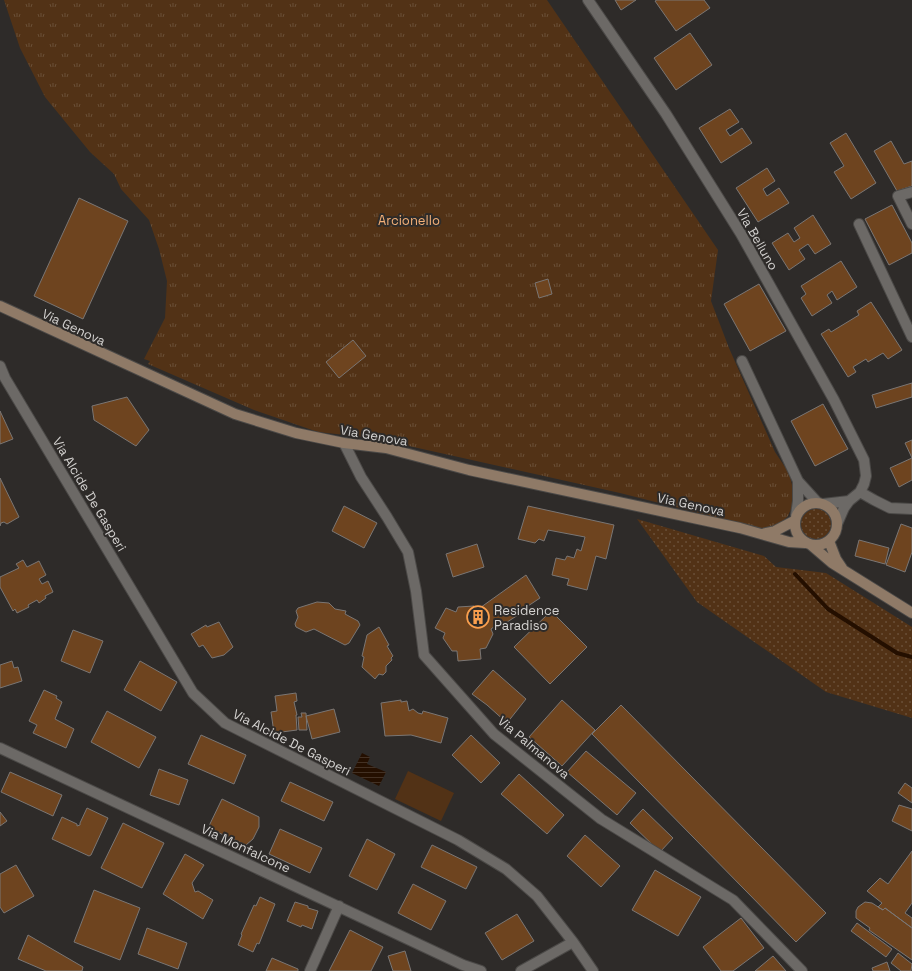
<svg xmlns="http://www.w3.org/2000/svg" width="912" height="971" viewBox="0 0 912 971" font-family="'Space Grotesk',sans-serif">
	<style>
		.grass { fill: url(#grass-dots) }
		.park { fill: url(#park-tufts) }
		.garden { fill: #523216 }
		.water { fill: url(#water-rules) }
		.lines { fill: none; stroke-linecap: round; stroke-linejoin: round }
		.stream { stroke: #240f00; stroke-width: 4 }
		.building { fill: #6e441f; stroke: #7a7674 }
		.street-casing { stroke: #4b4947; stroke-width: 12 }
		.secondary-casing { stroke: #4b4947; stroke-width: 12 }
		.street { stroke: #6c6966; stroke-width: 10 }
		.secondary { stroke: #8f7a67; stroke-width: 10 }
		.labels { text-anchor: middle; stroke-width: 4; stroke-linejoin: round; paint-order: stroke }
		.park-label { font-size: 13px; fill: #f4b078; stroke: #2e2b29 }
		.street-label { font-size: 13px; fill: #d4d2d0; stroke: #2e2b29 }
		.poi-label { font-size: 13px; fill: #d4d2d0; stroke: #2e2b29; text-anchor: start }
	</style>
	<defs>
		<pattern id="grass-dots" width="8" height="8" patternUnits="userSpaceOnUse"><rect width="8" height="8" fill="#523216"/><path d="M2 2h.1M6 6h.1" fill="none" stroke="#6a4f37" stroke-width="1.8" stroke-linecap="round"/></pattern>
		<pattern id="park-tufts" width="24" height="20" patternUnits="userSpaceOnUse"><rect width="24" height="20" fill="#523216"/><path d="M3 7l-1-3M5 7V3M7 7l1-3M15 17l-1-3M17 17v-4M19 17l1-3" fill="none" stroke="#6a4f37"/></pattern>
		<pattern id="water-rules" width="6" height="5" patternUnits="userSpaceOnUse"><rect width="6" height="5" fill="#240f00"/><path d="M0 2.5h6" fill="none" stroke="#433124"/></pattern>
	</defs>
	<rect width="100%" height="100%" fill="#2e2b29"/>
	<path class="grass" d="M801 524a15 15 0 1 1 30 0a15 15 0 1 1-30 0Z
		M 637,519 L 764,556 L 776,567 L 826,573 L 912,627 L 912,718 L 826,692 L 697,602 Z"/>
	<path class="park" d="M 4,0 L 547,0 L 718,250 L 711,301 L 729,348 L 775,452 L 789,473 L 793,489 L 793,504 L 788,516 L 779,525 L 762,529 L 620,493 L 373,438 L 318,432 L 254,410 L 148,364 L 150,361 L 144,359 L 165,318 L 167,281 L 159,249 L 149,220 L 121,189 L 114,174 L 90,152 L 45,97 L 20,48 Z"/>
	<path class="garden" d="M 408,771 L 454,793 L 441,821 L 395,799 Z"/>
	<path class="water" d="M 362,753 L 370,757 L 367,764 L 386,772 L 379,786 L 352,773 Z"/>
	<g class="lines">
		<path class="stream" d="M 795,574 L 828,609 L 897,653 L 912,657"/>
	</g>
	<path class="building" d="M 615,0 L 636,0 L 621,10 Z
		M 657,0 L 704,0 L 710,8 L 676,31 L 655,1 Z
		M 690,33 L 712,65 L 676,90 L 654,58 Z
		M 730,109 L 739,122 L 726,130 L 730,136 L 742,128 L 752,143 L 721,163 L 699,128 Z
		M 846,133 L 876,183 L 851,199 L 834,172 L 844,166 L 830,143 Z
		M 891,141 L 904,164 L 912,161 L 912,186 L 897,191 L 874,151 Z
		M 767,168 L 775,181 L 763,189 L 767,196 L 779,188 L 789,203 L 758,222 L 736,188 Z
		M 79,198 L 128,221 L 83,319 L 34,296 Z
		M 892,205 L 912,243 L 912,253 L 889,265 L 865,219 Z
		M 813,215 L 831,244 L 815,254 L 808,244 L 799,250 L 805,259 L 789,270 L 772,243 L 788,233 L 794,242 L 800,238 L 794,228 Z
		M 841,261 L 857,287 L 837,300 L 832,291 L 827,295 L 832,303 L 812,316 L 801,298 L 806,294 L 801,286 Z
		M 548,279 L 552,294 L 539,298 L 535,283 Z
		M 759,284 L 786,331 L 750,351 L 724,304 Z
		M 871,302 L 902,350 L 888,359 L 883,353 L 868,362 L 866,359 L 853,367 L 856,372 L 848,377 L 821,334 L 829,329 L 831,332 L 859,315 L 857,311 Z
		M 353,340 L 366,356 L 339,378 L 326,362 Z
		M 912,383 L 912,397 L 876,408 L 872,395 Z
		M 127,397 L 149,430 L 136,446 L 94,420 L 92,406 Z
		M 823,404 L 848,449 L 815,466 L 791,421 Z
		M 0,411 L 13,439 L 0,444 Z
		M 912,440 L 912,458 L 905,443 Z
		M 912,458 L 912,480 L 899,487 L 890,468 Z
		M 0,478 L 19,517 L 7,524 L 4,522 L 1,523 L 0,526 Z
		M 344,506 L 377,523 L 364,548 L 332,531 Z
		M 528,506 L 614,525 L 606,559 L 596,556 L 587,590 L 567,585 L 569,579 L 552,575 L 556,558 L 565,560 L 567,556 L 574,558 L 577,549 L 581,551 L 585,537 L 548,530 L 544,541 L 539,539 L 535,543 L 518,539 Z
		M 901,524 L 912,528 L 912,552 L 905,572 L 886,565 Z
		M 859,540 L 889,548 L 885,564 L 855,556 Z
		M 477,544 L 484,567 L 453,577 L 446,554 Z
		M 23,560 L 27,567 L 39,561 L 46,575 L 39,579 L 42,584 L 48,581 L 53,592 L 45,596 L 46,598 L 39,603 L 37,600 L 28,605 L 29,607 L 17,613 L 15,609 L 13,611 L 0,587 L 0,577 L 19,568 L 16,564 Z
		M 526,575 L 540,598 L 525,608 L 526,610 L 504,624 L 504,623 L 499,626 L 498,624 L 491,629 L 493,634 L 486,648 L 480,649 L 481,659 L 458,661 L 457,651 L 452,651 L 443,638 L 445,633 L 435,628 L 446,608 L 456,612 L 458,607 L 474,606 L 477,610 Z
		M 317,602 L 329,603 L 335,609 L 346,611 L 345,614 L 358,621 L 360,625 L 349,643 L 345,645 L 314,629 L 306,632 L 296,627 L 295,624 L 298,617 L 296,611 L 298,608 Z
		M 551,611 L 587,647 L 550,684 L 514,647 Z
		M 219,622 L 233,647 L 224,655 L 212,658 L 203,645 L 199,647 L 191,634 L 206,625 L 207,627 Z
		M 379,627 L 389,645 L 387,646 L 393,656 L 391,658 L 392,660 L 386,666 L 386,672 L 383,675 L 379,674 L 375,679 L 362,667 L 364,657 L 362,656 L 367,635 Z
		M 73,630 L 103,641 L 90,673 L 61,661 Z
		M 12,661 L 14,668 L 18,667 L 22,681 L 0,688 L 0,665 Z
		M 140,661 L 177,682 L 161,711 L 124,690 Z
		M 493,670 L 526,699 L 507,723 L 487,705 L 472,694 Z
		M 44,690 L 57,696 L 56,698 L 62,702 L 55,719 L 74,729 L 66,748 L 33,733 L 37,725 L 29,721 Z
		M 296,693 L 297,701 L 294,702 L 297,715 L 296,715 L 297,730 L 274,733 L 271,712 L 277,711 L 275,696 Z
		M 401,700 L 401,702 L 407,701 L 409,711 L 413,709 L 418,713 L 422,714 L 423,711 L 448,718 L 441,743 L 411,735 L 385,736 L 381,703 Z
		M 562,700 L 595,730 L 562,766 L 529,737 Z
		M 621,705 L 826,913 L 796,942 L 592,734 Z
		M 334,709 L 340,732 L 312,739 L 306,716 Z
		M 107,711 L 156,737 L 139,768 L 91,742 Z
		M 301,713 L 306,713 L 307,730 L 299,730 L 298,717 L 302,717 Z
		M 201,735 L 246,755 L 234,784 L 188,764 Z
		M 471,735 L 500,763 L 481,783 L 452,755 Z
		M 586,751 L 636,793 L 617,815 L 567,772 Z
		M 159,769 L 188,780 L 179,805 L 150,795 Z
		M 10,772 L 62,795 L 53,816 L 1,792 Z
		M 519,774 L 564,815 L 547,834 L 501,794 Z
		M 290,782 L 333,802 L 324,821 L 281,801 Z
		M 905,783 L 912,788 L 912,803 L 898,793 Z
		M 222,799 L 259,817 L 259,827 L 253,839 L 246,845 L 208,828 Z
		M 899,805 L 912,809 L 912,831 L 892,821 Z
		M 87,808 L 108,818 L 91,855 L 89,856 L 52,839 L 62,817 L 77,824 L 77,826 L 80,825 L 80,823 Z
		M 643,809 L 673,838 L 660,852 L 630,823 Z
		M 0,812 L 7,821 L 0,826 Z
		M 123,823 L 164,843 L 142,888 L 101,868 Z
		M 280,829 L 322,848 L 310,873 L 269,854 Z
		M 585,835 L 620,866 L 601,887 L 567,856 Z
		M 367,839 L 395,854 L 377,890 L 349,876 Z
		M 432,845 L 477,867 L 466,889 L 421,867 Z
		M 912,851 L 912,903 L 905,913 L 912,918 L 912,928 L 885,908 L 883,910 L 878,907 L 882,903 L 867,891 L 880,878 L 888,884 Z
		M 185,854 L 204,865 L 192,883 L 195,892 L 198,891 L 213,900 L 203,919 L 163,894 Z
		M 16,865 L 34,896 L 4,913 L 0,907 L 0,874 Z
		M 655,870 L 701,897 L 678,936 L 632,910 Z
		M 413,884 L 446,901 L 431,930 L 398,913 Z
		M 94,890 L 140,908 L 120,960 L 74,942 Z
		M 260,897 L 275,904 L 259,944 L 257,943 L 253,952 L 238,945 L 242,935 L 241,934 L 254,905 L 256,906 Z
		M 295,902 L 308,906 L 308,908 L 318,911 L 312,929 L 302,925 L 301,927 L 287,921 Z
		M 865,902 L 872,903 L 883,910 L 885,908 L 912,928 L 912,960 L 869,930 L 870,928 L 856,918 L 856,911 L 858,907 Z
		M 517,914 L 534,941 L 502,960 L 485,933 Z
		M 741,918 L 764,948 L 733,971 L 721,971 L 703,947 Z
		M 857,923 L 892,949 L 886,957 L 851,931 Z
		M 147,928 L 187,943 L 178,969 L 138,954 Z
		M 350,930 L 383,947 L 371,971 L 329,971 Z
		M 28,935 L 83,967 L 82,971 L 46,971 L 18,959 Z
		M 405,951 L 411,971 L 393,971 L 388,956 Z
		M 898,953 L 912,964 L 911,971 L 901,971 L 891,963 Z
		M 773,956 L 786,971 L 755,971 Z
		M 272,958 L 298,969 L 298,971 L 266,971 Z
		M 887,962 L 890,971 L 873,971 L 872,968 Z"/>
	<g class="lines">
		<g class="street-casing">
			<path id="street" d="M 588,0 L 666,114 L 741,234 L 834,400 L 864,460 L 866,476 L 864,484 L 860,492 L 849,501 L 844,508 L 837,524
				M 912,192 L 898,196 L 912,224
				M 859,224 L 912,337
				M 742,361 L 798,481 L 818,503
				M 0,366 L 5,378 L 193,693 L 225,723 L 458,840 L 506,869 L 537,896 L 573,942
				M 344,443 L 361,477 L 387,517 L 408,552 L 416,591 L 424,655 L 494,734 L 601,819 L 733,900 L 802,971
				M 860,492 L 874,500 L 890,508 L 912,509
				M 823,504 L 849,501
				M 796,515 L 798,501 L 798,481
				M 0,748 L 463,965 L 481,971
				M 310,971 L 339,906
				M 521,971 L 573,942 L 593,971"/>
		</g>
		<g class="secondary-casing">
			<path id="secondary" d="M 0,306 L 235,414 L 296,433 L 344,443 L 386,448 L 469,470 L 740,528 L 789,542 L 805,543
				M795 524a21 21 0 1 1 42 0a21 21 0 1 1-42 0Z
				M 762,534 L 775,531 L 794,521
				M 829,541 L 836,559 L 842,568
				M 811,545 L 832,563 L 912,613"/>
		</g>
		<use href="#street" class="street"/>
		<use href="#secondary" class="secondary"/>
	</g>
	<defs>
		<g id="building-ring" transform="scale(1.15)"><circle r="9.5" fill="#2e2b29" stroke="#fa9f4e" stroke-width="1.5"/><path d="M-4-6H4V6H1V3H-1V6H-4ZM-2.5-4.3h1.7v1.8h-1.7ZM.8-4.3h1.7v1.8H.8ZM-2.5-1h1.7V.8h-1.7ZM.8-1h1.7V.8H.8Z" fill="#fa9f4e"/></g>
	</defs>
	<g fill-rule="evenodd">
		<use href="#building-ring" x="478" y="617"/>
	</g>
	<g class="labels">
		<g class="park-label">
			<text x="409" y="225">Arcionello</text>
		</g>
		<g class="street-label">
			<text transform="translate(758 239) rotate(60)" y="5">Via Belluno</text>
			<text transform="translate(74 327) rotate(25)" y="5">Via Genova</text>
			<text transform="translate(374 435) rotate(10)" y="5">Via Genova</text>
			<text transform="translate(90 494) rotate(59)" y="5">Via Alcide De Gasperi</text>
			<text transform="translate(691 504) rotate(12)" y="5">Via Genova</text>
			<text transform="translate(292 742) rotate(27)" y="5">Via Alcide De Gasperi</text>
			<text transform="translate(534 747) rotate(40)" y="5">Via Palmanova</text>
			<text transform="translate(246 848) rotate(25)" y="5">Via Monfalcone</text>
		</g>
		<g class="poi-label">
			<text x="494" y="615">Residence<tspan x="494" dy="15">Paradiso</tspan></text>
		</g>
	</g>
</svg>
